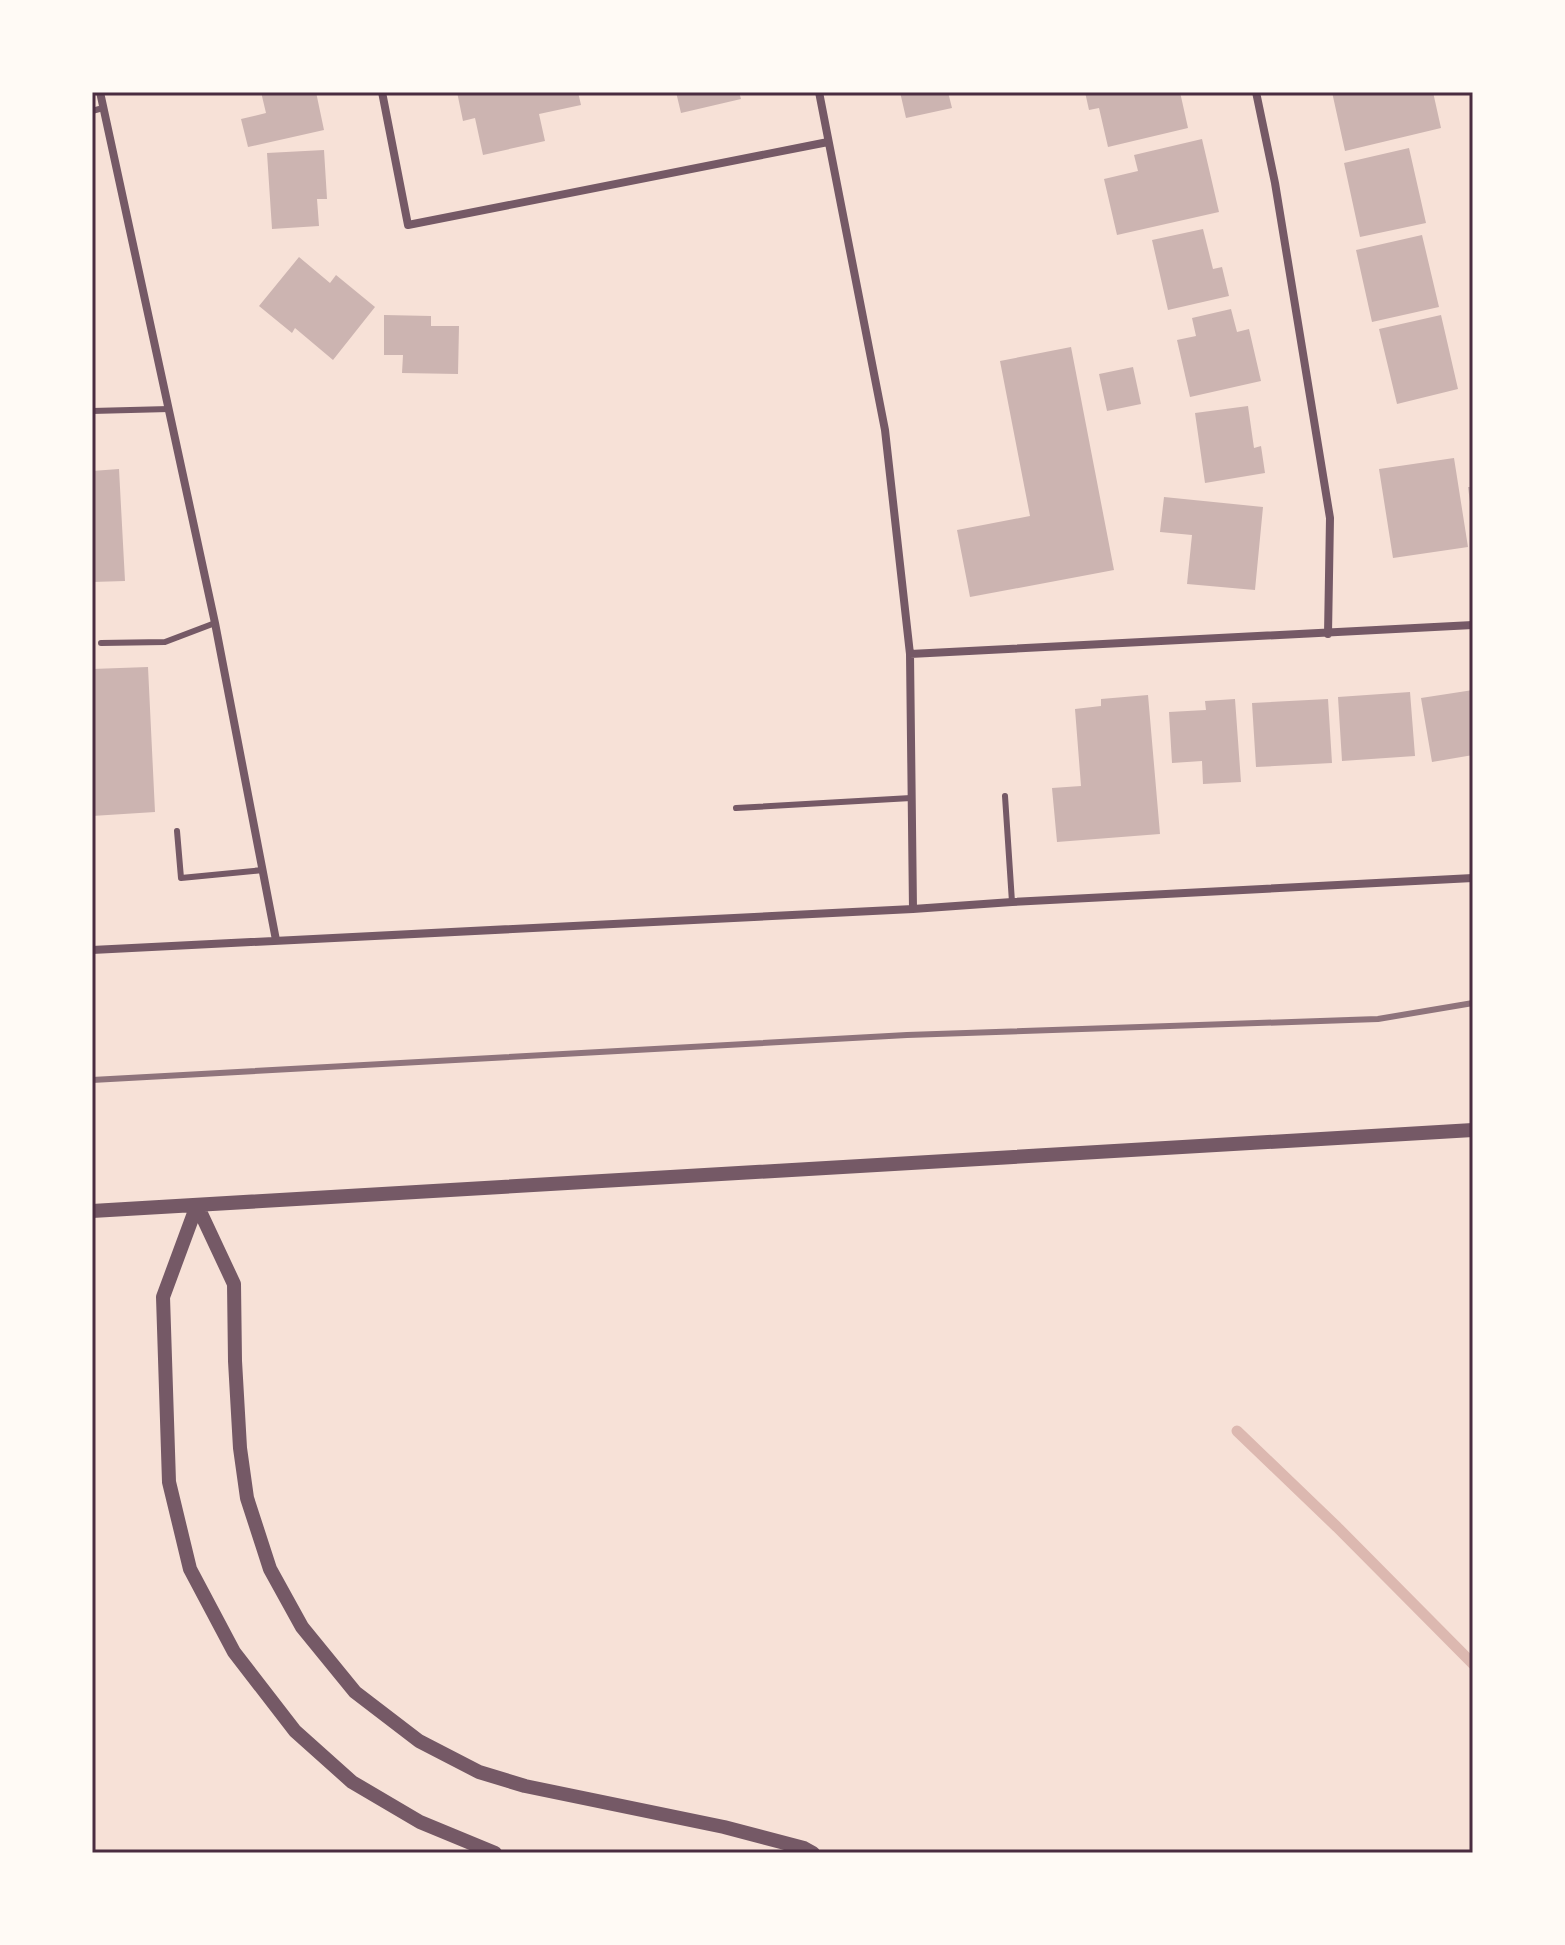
<svg xmlns="http://www.w3.org/2000/svg" width="1565" height="1945" viewBox="0 0 1565 1945" font-family="Merriweather,serif">
	<style>
		.lines { fill: none; stroke-linecap: round; stroke-linejoin: round }
		.stream { stroke: #dcb8b0; stroke-width: 11 }
		.building { fill: #ccb4b1 }
		.service { stroke: #755966; stroke-width: 6 }
		.minor { stroke: #755966; stroke-width: 8 }
		.tertiary { stroke: #755966; stroke-width: 14 }
		.rail { stroke: #8f747c; stroke-width: 6 }
		.neatline { fill: none; stroke: #4a2c40; stroke-width: 3 }
	</style>
	<rect width="100%" height="100%" fill="#f7e1d7"/>
	<g class="lines">
		<path class="stream" d="M 1237,1431 L 1337,1527 L 1473,1664"/>
	</g>
	<path class="building" d="M 261,92 L 316,92 L 324,130 L 248,147 L 241,119 L 266,113 Z
		M 457,92 L 578,92 L 581,105 L 539,114 L 545,141 L 483,155 L 475,118 L 463,121 Z
		M 676,92 L 739,92 L 741,99 L 681,113 Z
		M 900,92 L 948,92 L 952,108 L 906,118 Z
		M 1085,92 L 1180,92 L 1188,128 L 1108,147 L 1099,108 L 1089,110 Z
		M 1332,92 L 1433,92 L 1441,128 L 1345,151 Z
		M 1202,139 L 1219,212 L 1117,235 L 1104,179 L 1138,171 L 1134,155 Z
		M 1409,148 L 1426,223 L 1360,237 L 1344,163 Z
		M 324,150 L 327,199 L 317,199 L 319,226 L 272,229 L 267,153 Z
		M 1203,229 L 1213,269 L 1222,267 L 1229,296 L 1168,310 L 1152,240 Z
		M 1422,235 L 1439,307 L 1372,322 L 1356,250 Z
		M 299,257 L 330,283 L 336,275 L 375,307 L 333,360 L 295,328 L 292,333 L 259,306 Z
		M 1231,309 L 1237,332 L 1249,329 L 1261,381 L 1190,397 L 1177,340 L 1196,336 L 1192,318 Z
		M 384,315 L 431,316 L 431,326 L 459,326 L 458,374 L 402,373 L 403,355 L 384,355 Z
		M 1441,315 L 1458,389 L 1397,404 L 1379,329 Z
		M 1071,347 L 1114,570 L 970,597 L 957,530 L 1030,516 L 1000,361 Z
		M 1133,367 L 1141,404 L 1107,411 L 1099,374 Z
		M 1248,406 L 1254,448 L 1261,446 L 1265,473 L 1205,483 L 1195,413 Z
		M 1454,458 L 1468,547 L 1393,558 L 1379,469 Z
		M 119,469 L 125,581 L 92,582 L 92,471 Z
		M 1468,487 L 1473,487 L 1473,509 L 1471,509 Z
		M 1164,497 L 1263,507 L 1255,590 L 1187,584 L 1192,535 L 1160,532 Z
		M 148,667 L 155,812 L 92,816 L 92,669 Z
		M 1473,690 L 1473,755 L 1432,762 L 1421,698 Z
		M 1410,692 L 1415,756 L 1342,761 L 1338,697 Z
		M 1148,695 L 1160,834 L 1057,842 L 1052,788 L 1081,786 L 1075,709 L 1101,706 L 1101,699 Z
		M 1235,699 L 1241,782 L 1203,784 L 1202,761 L 1172,763 L 1169,712 L 1206,710 L 1205,701 Z
		M 1328,699 L 1332,763 L 1256,767 L 1252,703 Z"/>
	<g class="lines">
		<path class="service" d="M 92,111 L 103,108
			M 92,411 L 169,409
			M 101,643 L 165,642 L 215,623
			M 1005,796 L 1012,902
			M 736,808 L 911,798
			M 177,831 L 181,878 L 263,870"/>
		<path class="minor" d="M 100,92 L 215,623 L 276,940
			M 382,92 L 408,225 L 828,142
			M 819,92 L 885,430 L 910,654 L 913,909
			M 1256,92 L 1275,183 L 1330,518 L 1328,634
			M 910,654 L 1473,625
			M 92,950 L 913,909 L 1012,902 L 1473,878"/>
		<path class="tertiary" d="M 197,1205 L 234,1284 L 235,1361 L 240,1448 L 247,1498 L 270,1569 L 302,1627 L 355,1692 L 419,1741 L 479,1772 L 525,1786 L 724,1827 L 804,1848 L 813,1853
			M 197,1205 L 163,1297 L 169,1482 L 190,1569 L 234,1652 L 295,1731 L 352,1782 L 420,1822 L 495,1853
			M 92,1211 L 1473,1130"/>
		<path class="rail" d="M 92,1080 L 907,1035 L 1378,1019 L 1473,1003"/>
	</g>
	<rect width="1565" height="1945" fill="none" stroke="#fffaf5" stroke-width="188"/>
	<rect x="94" y="94" width="1377" height="1757" class="neatline"/>
</svg>
